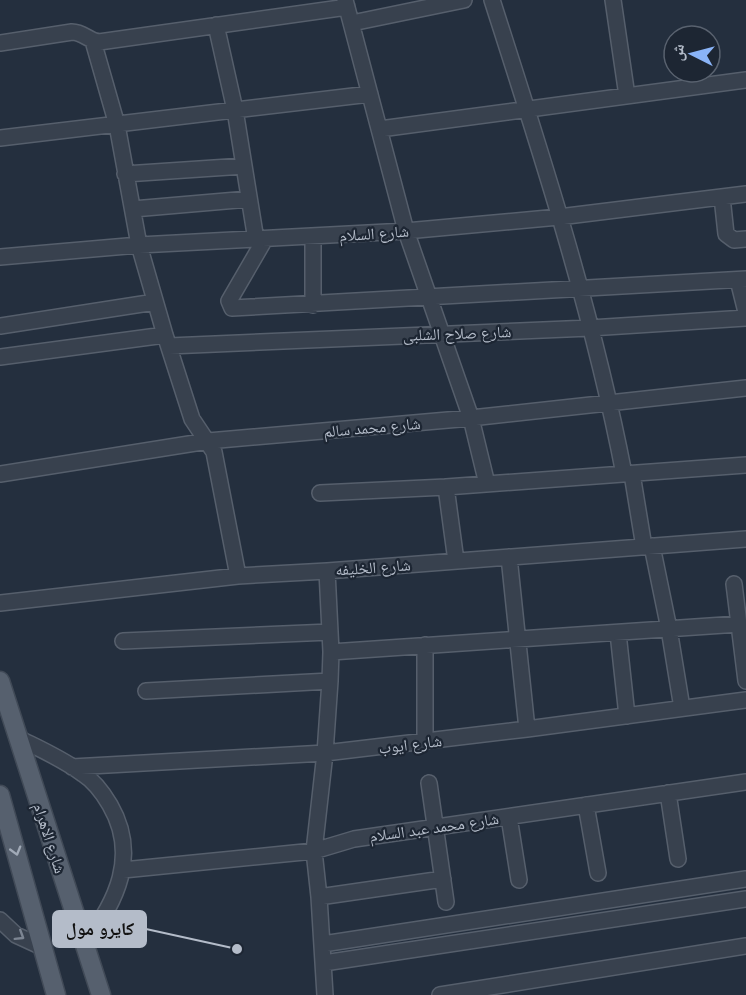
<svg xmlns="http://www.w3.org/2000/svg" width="746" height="995" viewBox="0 0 746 995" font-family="'Nunito Sans','Noto Naskh Arabic',sans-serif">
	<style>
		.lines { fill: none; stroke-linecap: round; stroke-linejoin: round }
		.minor-casing { stroke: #565f6c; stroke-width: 18 }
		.major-casing { stroke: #414a57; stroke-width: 21 }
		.minor { stroke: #38414e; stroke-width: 15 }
		.major { stroke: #56606e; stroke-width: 18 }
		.oneway { stroke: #a1aab7 }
		.oneway2 { stroke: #7c8592 }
		.labels { text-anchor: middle; stroke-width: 4.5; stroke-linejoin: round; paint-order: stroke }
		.street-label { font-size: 16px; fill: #b4bcc9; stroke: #1d2633 }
		.leader { fill: none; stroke: #b4bcc9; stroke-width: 2 }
		.callout-dot { fill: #b4bcc9; stroke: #1d2633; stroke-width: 2 }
		.callout { fill: #b4bcc9; stroke: #b4bcc9; stroke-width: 2 }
		.callout-label { font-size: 18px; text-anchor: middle; font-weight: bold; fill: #111 }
	</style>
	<rect width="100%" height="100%" fill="#242f3e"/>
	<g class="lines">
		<g class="minor-casing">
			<path id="minor" d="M 345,0 L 406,231 L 471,418 L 487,484
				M 492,0 C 542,156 593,313 624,474
				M 613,0 L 627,96
				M 352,23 L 464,0
				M 216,25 L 235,110 L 256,240
				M 93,41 L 117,125 L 139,245 L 165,335 L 192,419 L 214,452 L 238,576
				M 0,43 L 72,32 C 83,32 89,41 99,42 L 347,7
				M 380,129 L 746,80
				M 0,138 L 370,94
				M 125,174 L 244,166
				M 722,197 L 726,234 L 734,240 L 746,239
				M 133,209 L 249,199
				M 313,237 L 313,305
				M 265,239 L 229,301 L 232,308 L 746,279
				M 0,257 L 139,245 L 406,231 L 559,217 L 746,194
				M 738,280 L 746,312
				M 0,326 L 155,302
				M 169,346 L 590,328 L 746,318
				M 0,357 L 165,335
				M 0,474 L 208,441 L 471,418 L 746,388
				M 632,474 L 644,547
				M 446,487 L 456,561
				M 320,493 L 446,487 L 746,465
				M 652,546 L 669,629 L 682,708
				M 509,557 L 527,729
				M 734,584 L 746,681
				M 0,603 L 238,576 L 327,571 L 746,539
				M 618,633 L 627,716
				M 123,641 L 330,632
				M 331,652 L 739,624
				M 146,691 L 330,681
				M 18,738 C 40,749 63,759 83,774 C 94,781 103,793 110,805 C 139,855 117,902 84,944
				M 425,742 L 425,645
				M 72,767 L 325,753 L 527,729 L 746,700
				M 429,783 L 446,902
				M 668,793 L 678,859
				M 586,805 L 598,873
				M 509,817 L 519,880
				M 123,870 L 314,851 L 354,839 L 746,782
				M 319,897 L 443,879
				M 0,920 L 16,935 L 42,947
				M 323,944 L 746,879
				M 324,963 L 746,899
				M 325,995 L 319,897 L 314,851 L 325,753 L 330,681 L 331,652 L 327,571
				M 440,995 L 746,946"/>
		</g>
		<g class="major-casing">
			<path id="major" d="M 0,681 L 101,995
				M 0,795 L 56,995"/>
		</g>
		<use href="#minor" class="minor"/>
		<use href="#major" class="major"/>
	</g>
	<defs><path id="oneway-chevron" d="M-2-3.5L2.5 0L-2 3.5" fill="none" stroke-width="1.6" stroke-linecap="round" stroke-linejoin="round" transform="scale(1.5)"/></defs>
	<use class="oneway" href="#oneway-chevron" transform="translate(16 851) rotate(74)"/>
	<use class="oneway2" href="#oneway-chevron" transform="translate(20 936) rotate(32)"/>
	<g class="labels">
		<g class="street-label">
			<text transform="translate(374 233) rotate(-4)" y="6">شارع السلام</text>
			<text transform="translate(457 333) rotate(-2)" y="6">شارع صلاح الشلبى</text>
			<text transform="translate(372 427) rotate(-5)" y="6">شارع محمد سالم</text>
			<text transform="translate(373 567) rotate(-4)" y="6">شارع الخليفه</text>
			<text transform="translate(410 744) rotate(-7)" y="6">شارع ايوب</text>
			<text transform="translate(434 827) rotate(-8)" y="6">شارع محمد عبد السلام</text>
			<text transform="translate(50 838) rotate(72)" y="6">شارع الاهرام</text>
		</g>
	</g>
	<path class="leader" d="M237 949L146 929"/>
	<circle class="callout-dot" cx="237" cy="949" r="6"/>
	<rect class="callout" x="53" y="911" width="93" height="36" rx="6"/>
	<g class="callout-label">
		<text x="100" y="935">كايرو مول</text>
	</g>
	<g transform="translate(692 54) rotate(276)"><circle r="28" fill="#1d2633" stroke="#59626f" stroke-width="1.5"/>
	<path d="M0-4.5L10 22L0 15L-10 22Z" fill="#8ab4f8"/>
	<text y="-9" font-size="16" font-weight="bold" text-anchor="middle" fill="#b4bcc9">ش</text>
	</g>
</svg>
